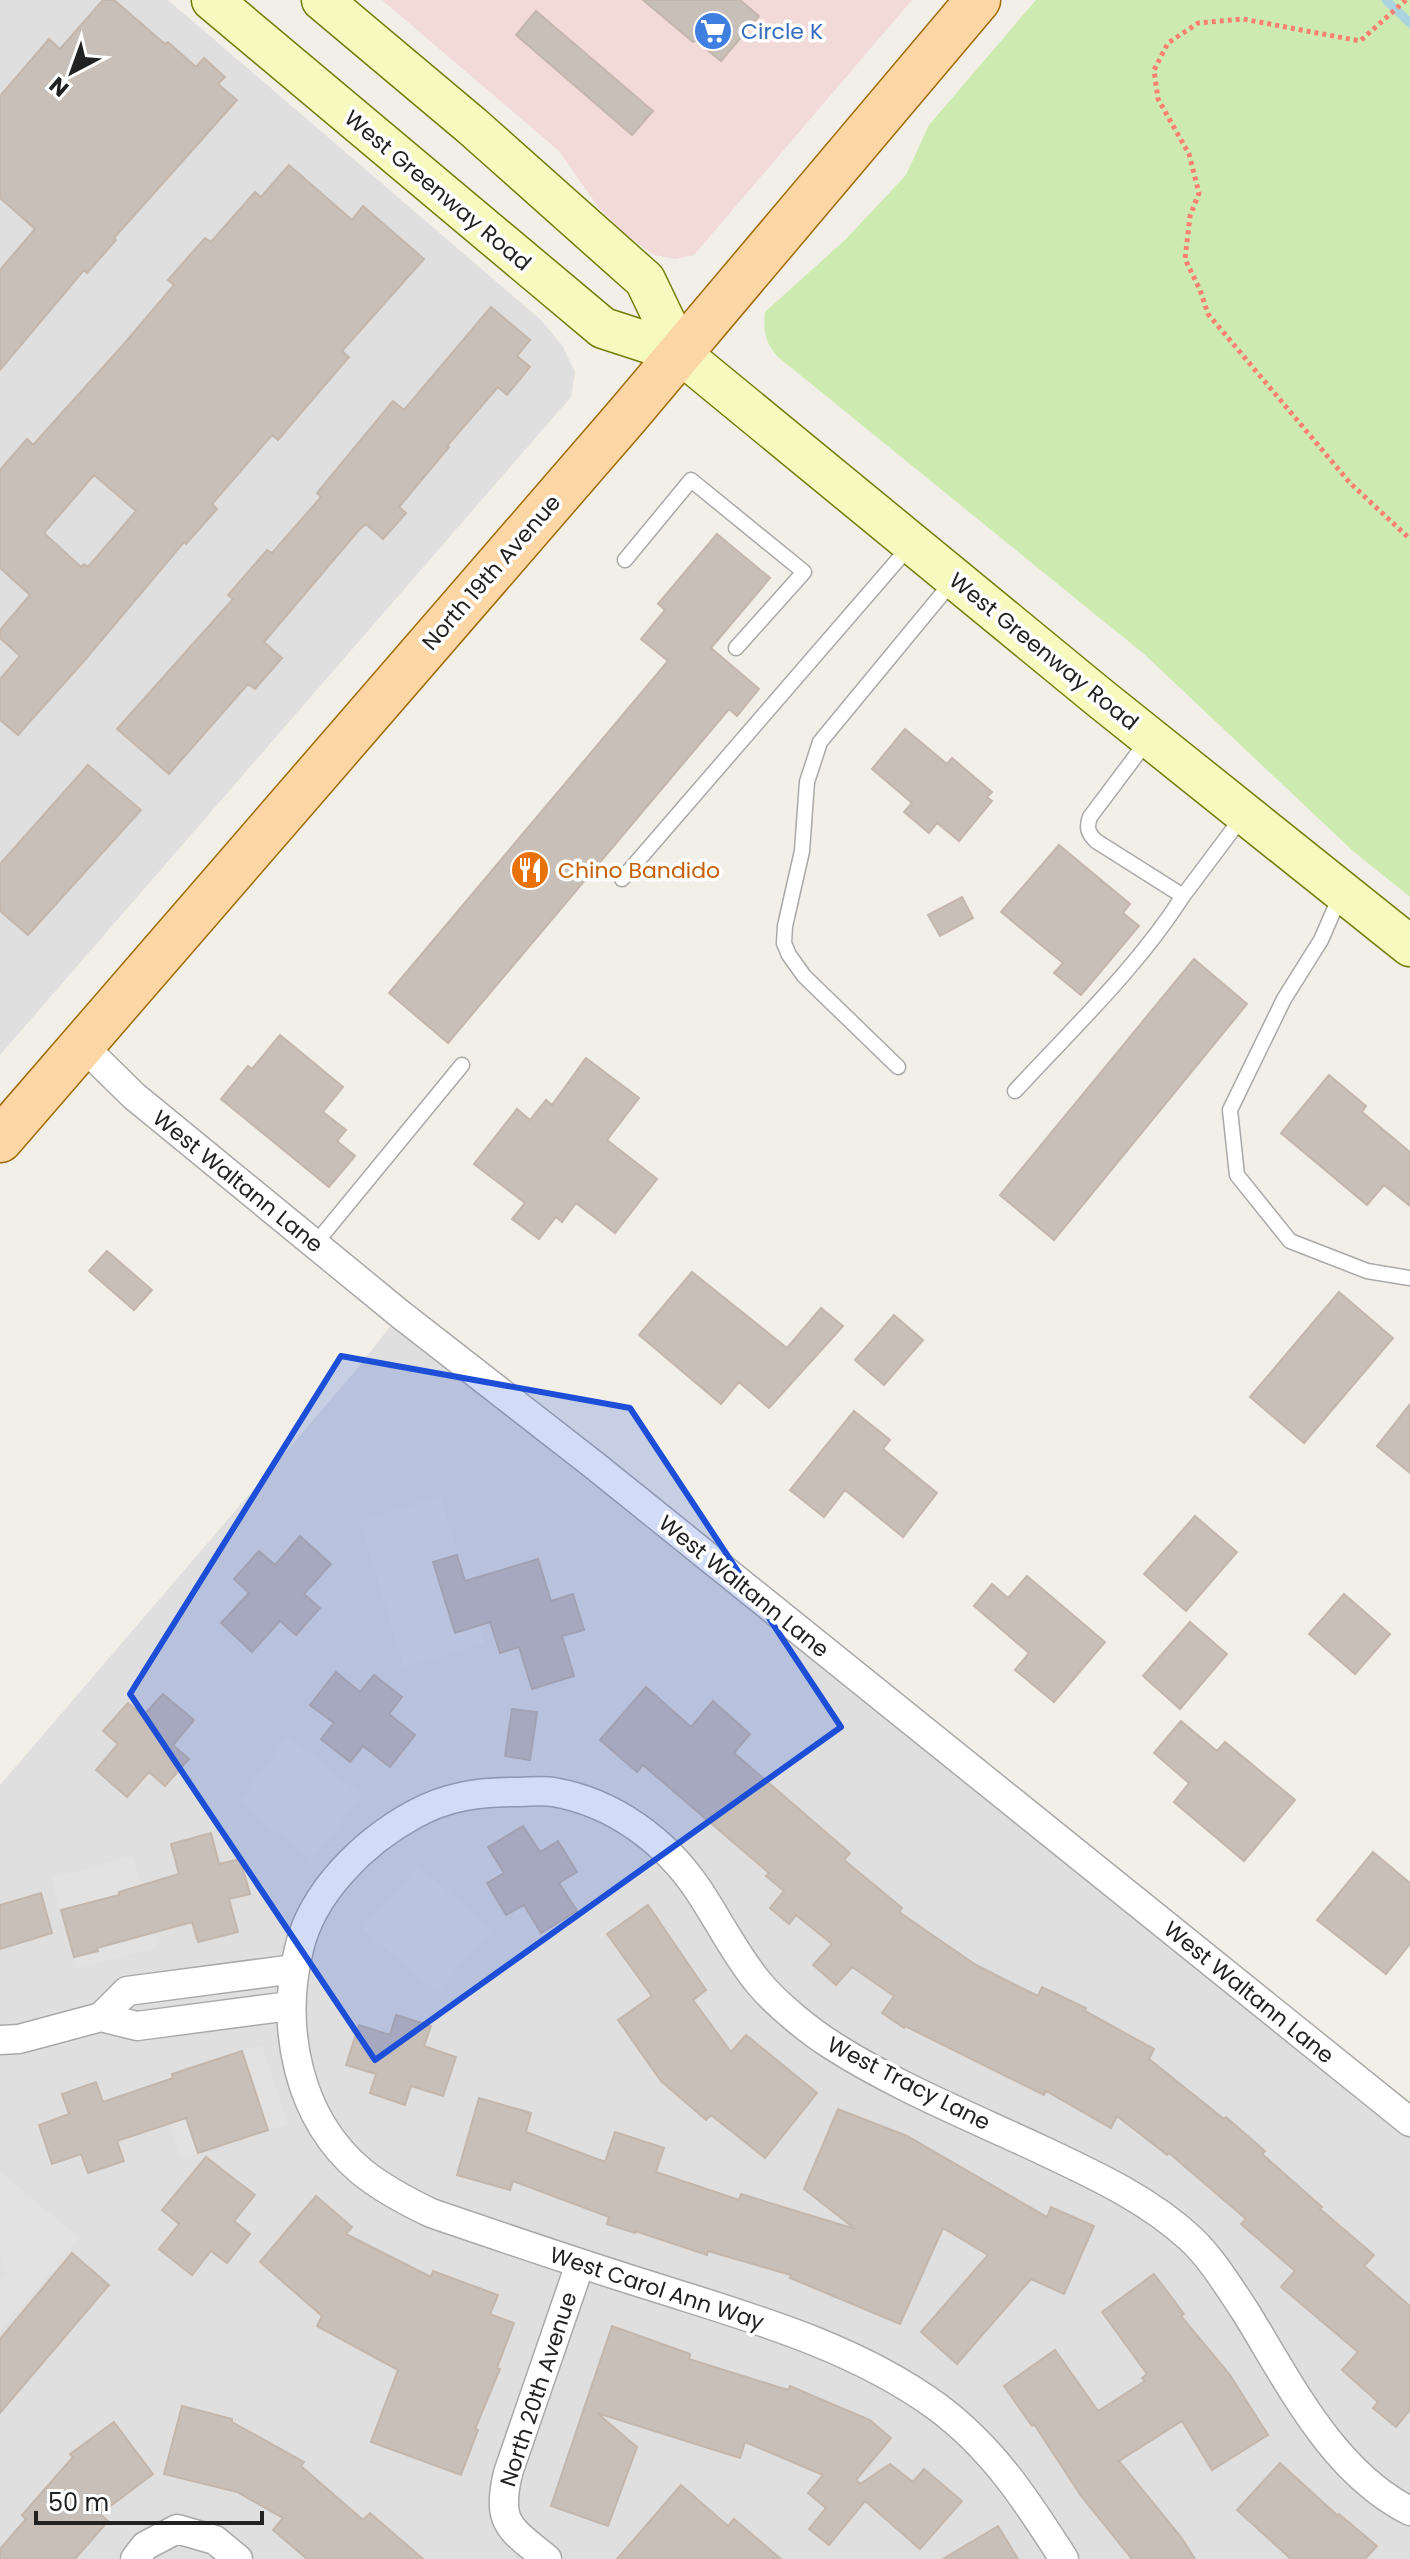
<svg xmlns="http://www.w3.org/2000/svg" width="1410" height="2559" viewBox="0 0 1410 2559" font-family="Poppins,sans-serif">
	<style>
		.residential { fill: #e0dfdf }
		.commercial { fill: #f2dad9 }
		.grass { fill: #cdebb0 }
		.parking { fill: #e2e2e2 }
		.lines { fill: none; stroke-linecap: round; stroke-linejoin: round }
		.stream { stroke: #aad3df; stroke-width: 9 }
		.building { fill: #c7bfb8; stroke: #c4b6ab; stroke-width: 2; fill-rule: evenodd }
		.service-casing { stroke: #a9a9a9; stroke-width: 17 }
		.minor-casing { stroke: #a9a9a9; stroke-width: 31 }
		.secondary-casing { stroke: #707d05; stroke-width: 43 }
		.primary-casing { stroke: #a06b00; stroke-width: 47 }
		.path { stroke: #fa8072; stroke-width: 5; stroke-dasharray: 4 4; stroke-linecap: butt }
		.service { stroke: #fff; stroke-width: 14 }
		.minor { stroke: #fff; stroke-width: 28 }
		.secondary { stroke: #f7fabf; stroke-width: 40 }
		.primary { stroke: #fcd6a4; stroke-width: 44 }
		.marked { fill: #1d4ed8; fill-opacity: 0.2; stroke: #1d4ed8; stroke-width: 6; stroke-linejoin: round }
		.labels { text-anchor: middle; stroke-width: 7; stroke-linejoin: round; paint-order: stroke }
		.shop-label { font-size: 22px; fill: #366cbe; stroke: #fff; text-anchor: start }
		.street-label { font-size: 22px; fill: #222; stroke: #fff }
		.food-label { font-size: 22px; fill: #c56008; stroke: #fff; text-anchor: start }
	</style>
	<rect width="100%" height="100%" fill="#f2efe9"/>
	<path class="residential" d="M 0,0 L 168,0 L 541,320 L 562,345 L 575,372 L 571,397 L 0,1055 Z
		M 400,1314 L 1410,2122 L 1410,2559 L 0,2559 L 0,1785 L 356,1370 Z"/>
	<path class="commercial" d="M 382,0 L 912,0 L 694,255 L 675,259 L 654,255 L 626,235 L 598,207 L 559,151 Z"/>
	<path class="grass" d="M 1036,0 L 1410,0 L 1410,897 L 1353,851 L 1144,654 L 778,357 C 765,342 763,332 765,312 L 846,239 L 906,175 L 929,125 Z"/>
	<path class="parking" d="M 440,1497 L 485,1643 L 404,1667 L 360,1521 Z
		M 288,1736 L 362,1796 L 312,1860 L 239,1802 Z
		M 133,1856 L 158,1947 L 77,1969 L 51,1878 Z
		M 418,1866 L 492,1930 L 437,1992 L 363,1929 Z
		M 262,2045 L 288,2124 L 181,2159 L 156,2080 Z
		M 0,2172 L 23,2191 L 24,2197 L 29,2196 L 80,2238 L 0,2332 L 0,2281 L 6,2276 L 0,2252 Z"/>
	<g class="lines">
		<path class="stream" d="M 1386,0 L 1410,23"/>
	</g>
	<path class="building" d="M 103,0 L 114,0 L 165,44 L 168,42 L 196,67 L 204,58 L 225,77 L 218,84 L 237,100 L 114,238 L 116,240 L 87,273 L 84,270 L 0,370 L 0,270 L 35,229 L 0,198 L 0,96 L 49,39 L 60,49 Z
		M 643,0 L 740,0 L 759,16 L 721,61 L 695,40 L 693,42 Z
		M 536,11 L 653,111 L 632,135 L 516,35 Z
		M 289,165 L 352,220 L 363,206 L 424,259 L 342,351 L 349,357 L 306,407 L 278,440 L 272,435 L 212,504 L 217,509 L 186,544 L 184,542 L 84,661 L 18,735 L 0,720 L 0,679 L 20,656 L 0,638 L 0,630 L 30,595 L 0,568 L 0,470 L 27,439 L 33,445 L 123,345 L 174,285 L 168,280 L 205,238 L 211,242 L 255,192 L 261,197 ZM 94,475 L 136,511 L 88,567 L 84,564 L 81,567 L 44,533 Z
		M 491,307 L 530,340 L 517,356 L 530,367 L 507,395 L 498,387 L 447,446 L 449,447 L 399,507 L 406,513 L 383,539 L 366,524 L 359,530 L 264,642 L 282,658 L 255,689 L 248,684 L 169,774 L 117,729 L 233,599 L 228,595 L 267,550 L 272,553 L 321,497 L 317,493 L 393,401 L 404,410 Z
		M 717,534 L 770,578 L 711,648 L 759,689 L 737,716 L 729,709 L 448,1043 L 389,993 L 668,661 L 641,639 L 665,610 L 658,604 Z
		M 905,729 L 947,764 L 952,758 L 992,792 L 987,797 L 992,801 L 959,841 L 937,823 L 929,833 L 904,812 L 912,803 L 872,769 Z
		M 88,765 L 141,810 L 28,935 L 0,911 L 0,864 Z
		M 1059,845 L 1130,904 L 1123,913 L 1139,926 L 1081,995 L 1054,973 L 1063,963 L 1001,912 Z
		M 962,897 L 973,918 L 940,936 L 928,915 Z
		M 1194,959 L 1247,1004 L 1054,1240 L 1000,1195 Z
		M 280,1035 L 343,1087 L 323,1112 L 346,1130 L 337,1141 L 355,1156 L 329,1187 L 221,1099 L 248,1066 L 252,1069 Z
		M 586,1058 L 639,1098 L 607,1140 L 657,1179 L 615,1233 L 576,1203 L 562,1222 L 556,1217 L 539,1239 L 512,1219 L 525,1203 L 474,1164 L 517,1109 L 530,1120 L 546,1100 L 552,1105 Z
		M 1329,1075 L 1366,1106 L 1362,1112 L 1410,1152 L 1410,1206 L 1384,1185 L 1367,1205 L 1281,1133 Z
		M 107,1251 L 152,1290 L 134,1310 L 89,1271 Z
		M 692,1272 L 787,1348 L 821,1308 L 843,1326 L 769,1408 L 739,1382 L 721,1404 L 639,1335 Z
		M 1339,1292 L 1393,1338 L 1304,1443 L 1250,1397 Z
		M 894,1315 L 923,1340 L 884,1385 L 855,1360 Z
		M 1410,1404 L 1410,1473 L 1377,1446 Z
		M 854,1411 L 890,1440 L 883,1449 L 937,1493 L 903,1537 L 845,1490 L 824,1517 L 790,1490 Z
		M 1195,1516 L 1237,1552 L 1186,1611 L 1144,1574 Z
		M 300,1536 L 331,1564 L 304,1594 L 320,1608 L 296,1635 L 280,1621 L 252,1652 L 221,1623 L 249,1593 L 234,1579 L 259,1551 L 275,1565 Z
		M 457,1555 L 465,1581 L 538,1559 L 551,1601 L 573,1594 L 584,1630 L 562,1636 L 574,1676 L 532,1689 L 519,1647 L 500,1653 L 490,1622 L 455,1633 L 433,1562 Z
		M 1027,1576 L 1105,1642 L 1054,1702 L 1015,1670 L 1029,1653 L 974,1606 L 992,1584 L 1008,1598 Z
		M 1344,1594 L 1390,1634 L 1355,1674 L 1309,1634 Z
		M 1190,1622 L 1227,1654 L 1180,1709 L 1143,1676 Z
		M 336,1672 L 360,1692 L 374,1675 L 402,1697 L 389,1714 L 415,1735 L 390,1767 L 363,1746 L 350,1762 L 321,1739 L 334,1723 L 310,1705 Z
		M 646,1687 L 691,1727 L 713,1701 L 750,1734 L 734,1753 L 850,1853 L 844,1860 L 902,1908 L 899,1912 L 976,1965 L 1038,1996 L 1042,1987 L 1086,2008 L 1085,2011 L 1154,2049 L 1149,2059 L 1224,2119 L 1226,2117 L 1265,2151 L 1262,2154 L 1322,2207 L 1320,2209 L 1374,2255 L 1364,2266 L 1410,2306 L 1410,2410 L 1396,2427 L 1373,2408 L 1378,2402 L 1342,2370 L 1358,2352 L 1281,2287 L 1295,2271 L 1241,2224 L 1246,2219 L 1169,2153 L 1167,2155 L 1117,2116 L 1111,2128 L 1046,2091 L 1044,2095 L 905,2026 L 904,2028 L 882,2013 L 894,1996 L 852,1967 L 836,1985 L 813,1965 L 832,1944 L 796,1915 L 789,1924 L 770,1908 L 784,1891 L 766,1876 L 769,1873 L 643,1765 L 637,1772 L 600,1740 Z
		M 163,1694 L 194,1720 L 173,1745 L 189,1759 L 165,1786 L 149,1772 L 127,1797 L 96,1770 L 118,1744 L 103,1731 L 128,1703 L 143,1716 Z
		M 512,1709 L 537,1712 L 530,1760 L 505,1756 Z
		M 1181,1721 L 1217,1751 L 1225,1742 L 1295,1800 L 1244,1861 L 1174,1802 L 1189,1783 L 1154,1753 Z
		M 523,1826 L 540,1852 L 558,1841 L 577,1872 L 559,1883 L 577,1911 L 541,1933 L 524,1905 L 506,1915 L 487,1883 L 504,1873 L 488,1847 Z
		M 211,1833 L 219,1864 L 240,1859 L 250,1894 L 229,1899 L 238,1932 L 198,1942 L 192,1922 L 97,1948 L 98,1951 L 74,1957 L 61,1910 L 119,1895 L 119,1892 L 179,1874 L 171,1844 Z
		M 1373,1852 L 1410,1883 L 1410,1944 L 1386,1974 L 1317,1920 Z
		M 41,1893 L 52,1933 L 0,1949 L 0,1905 Z
		M 648,1905 L 706,1990 L 693,2000 L 731,2052 L 746,2035 L 817,2093 L 765,2158 L 711,2115 L 706,2120 L 661,2081 L 618,2020 L 652,1996 L 607,1934 Z
		M 396,2015 L 431,2026 L 424,2046 L 456,2057 L 443,2096 L 411,2086 L 405,2105 L 370,2093 L 376,2074 L 346,2065 L 359,2025 L 390,2035 Z
		M 242,2051 L 268,2130 L 198,2153 L 186,2118 L 117,2141 L 124,2161 L 88,2173 L 81,2154 L 52,2164 L 39,2125 L 69,2114 L 62,2094 L 96,2082 L 103,2102 L 173,2078 L 172,2074 Z
		M 479,2098 L 531,2113 L 526,2132 L 605,2162 L 615,2132 L 664,2148 L 656,2172 L 739,2200 L 741,2194 L 855,2229 L 804,2189 L 838,2109 L 907,2136 L 1047,2217 L 1051,2207 L 1094,2226 L 1064,2294 L 1031,2279 L 957,2364 L 921,2332 L 988,2255 L 943,2228 L 900,2324 L 790,2278 L 791,2275 L 708,2251 L 707,2255 L 635,2231 L 635,2233 L 607,2224 L 609,2217 L 513,2181 L 510,2190 L 457,2175 Z
		M 206,2157 L 255,2195 L 234,2221 L 250,2234 L 227,2263 L 211,2251 L 192,2275 L 159,2249 L 179,2224 L 162,2210 Z
		M 316,2196 L 352,2227 L 346,2234 L 431,2277 L 433,2271 L 498,2295 L 490,2314 L 514,2323 L 497,2368 L 500,2369 L 475,2429 L 478,2430 L 461,2475 L 371,2442 L 398,2370 L 317,2326 L 322,2316 L 260,2262 Z
		M 72,2253 L 109,2285 L 0,2413 L 0,2339 Z
		M 1154,2274 L 1184,2314 L 1181,2316 L 1230,2375 L 1268,2435 L 1212,2470 L 1182,2421 L 1119,2461 L 1181,2537 L 1195,2559 L 1132,2559 L 1081,2496 L 1034,2424 L 1032,2426 L 1004,2386 L 1055,2350 L 1098,2411 L 1145,2381 L 1142,2378 L 1147,2374 L 1102,2312 Z
		M 612,2326 L 690,2354 L 689,2359 L 788,2390 L 790,2386 L 870,2420 L 891,2438 L 856,2480 L 860,2484 L 890,2464 L 913,2482 L 924,2469 L 962,2501 L 920,2549 L 865,2501 L 829,2545 L 809,2529 L 826,2508 L 808,2493 L 823,2475 L 745,2442 L 740,2458 L 597,2413 L 637,2447 L 608,2526 L 551,2506 Z
		M 182,2406 L 232,2419 L 232,2422 L 304,2462 L 301,2466 L 363,2520 L 370,2513 L 423,2559 L 307,2559 L 273,2530 L 283,2518 L 237,2492 L 164,2474 Z
		M 114,2422 L 153,2474 L 100,2514 L 108,2521 L 75,2559 L 0,2559 L 0,2549 L 26,2519 L 22,2515 L 73,2457 L 70,2454 Z
		M 1280,2463 L 1338,2516 L 1339,2514 L 1377,2546 L 1365,2559 L 1291,2559 L 1237,2510 Z
		M 681,2485 L 728,2526 L 734,2519 L 781,2559 L 617,2559 Z
		M 998,2526 L 1018,2559 L 943,2559 Z"/>
	<g class="lines">
		<g class="service-casing">
			<path id="service" d="M 625,560 L 691,480 L 804,572 L 736,648
				M 622,879 L 909,547
				M 1341,894 L 1321,940 L 1284,999 L 1230,1110 L 1237,1175 L 1290,1241 L 1367,1271 L 1410,1278
				M 1183,896 L 1243,816
				M 898,1067 L 804,976 L 789,955 L 784,943 L 785,926 L 802,851 L 807,782 L 820,742 L 952,582
				M 1015,1091 C 1073,1028 1137,968 1183,896 L 1096,841 C 1088,833 1086,828 1090,817 L 1147,741
				M 315,1244 L 462,1065"/>
		</g>
		<g class="minor-casing">
			<path id="minor" d="M 82,1045 L 134,1096 L 400,1314 L 594,1465 L 1410,2122
				M 101,2017 L 127,1991 L 294,1969
				M 0,2040 L 19,2039 L 101,2017 L 137,2026 L 290,2006
				M 135,2559 L 145,2546 L 177,2529 L 215,2540 L 238,2559
				M 547,2559 C 510,2528 496,2525 508,2473 L 580,2264
				M 1064,2559 C 1027,2501 993,2448 936,2406 C 852,2345 748,2317 651,2286 C 577,2263 504,2238 431,2213 C 406,2201 383,2189 362,2172 C 297,2118 280,2027 299,1949 C 312,1892 364,1842 413,1815 C 447,1796 479,1792 517,1792 C 529,1792 542,1790 553,1792 C 613,1802 666,1841 699,1891 C 719,1921 735,1954 758,1982 C 776,2004 809,2031 833,2046 C 899,2088 974,2118 1044,2151 C 1095,2175 1149,2200 1191,2239 C 1212,2259 1229,2287 1245,2311 C 1289,2382 1332,2472 1410,2511"/>
		</g>
		<g class="secondary-casing">
			<path id="secondary" d="M 212,0 L 603,328 L 680,353 L 1100,698 L 1410,946
				M 322,0 L 472,126 L 645,280 L 680,353"/>
		</g>
		<g class="primary-casing">
			<path id="primary" d="M 0,1140 L 626,417 L 978,0"/>
		</g>
		<path class="path" d="M 1406,0 L 1360,41 L 1243,19 L 1198,23 L 1168,43 L 1154,70 L 1158,99 L 1189,154 L 1199,193 L 1190,216 L 1185,259 L 1200,290 L 1208,314 L 1350,483 L 1410,539"/>
		<use href="#service" class="service"/>
		<use href="#minor" class="minor"/>
		<use href="#secondary" class="secondary"/>
		<use href="#primary" class="primary"/>
	</g>
	<path class="marked" d="M 341,1356 L 630,1408 L 841,1727 L 375,2060 L 130,1694 Z"/>
	<defs>
		<g id="supermarket-disc" transform="scale(2)"><circle r="9.5" fill="#3f7fe0" stroke="#fff"/><path d="M-6-5.5h2.5l.6 2H6L4.5 2H-2.5L-4.4-4H-6ZM-1.5 3.2a1.3 1.3 0 1 0 .1 0ZM3 3.2a1.3 1.3 0 1 0 .1 0Z" fill="#fff"/></g>
		<g id="restaurant-disc" transform="scale(2)"><circle r="9.5" fill="#e8710a" stroke="#fff"/><path d="M-5-6h1v4h1v-4h1v4h1v-4h1v5L-1.5 .5V6h-2V.5L-5-1ZM5-6V6H3V1.5H1.5Q1.5-4 5-6Z" fill="#fff"/></g>
	</defs>
	<g fill-rule="evenodd">
		<use href="#supermarket-disc" x="713" y="31"/>
		<use href="#restaurant-disc" x="530" y="870"/>
	</g>
	<g class="labels">
		<g class="shop-label">
			<text x="741" y="39">Circle K</text>
		</g>
		<g class="street-label">
			<text transform="translate(438 190) rotate(40)" y="8">West Greenway Road</text>
			<text transform="translate(491 572) rotate(-49)" y="8">North 19th Avenue</text>
			<text transform="translate(1044 651) rotate(39)" y="8">West Greenway Road</text>
			<text transform="translate(238 1181) rotate(39)" y="8">West Waltann Lane</text>
			<text transform="translate(744 1586) rotate(39)" y="8">West Waltann Lane</text>
			<text transform="translate(1249 1992) rotate(39)" y="8">West Waltann Lane</text>
			<text transform="translate(909 2083) rotate(27)" y="8">West Tracy Lane</text>
			<text transform="translate(657 2288) rotate(18)" y="8">West Carol Ann Way</text>
			<text transform="translate(538 2389) rotate(-72)" y="8">North 20th Avenue</text>
		</g>
		<g class="food-label">
			<text x="558" y="878">Chino Bandido</text>
		</g>
	</g>
	<g transform="translate(72 72) rotate(221)" stroke="#ffffff" stroke-width="6" paint-order="stroke">
	<path d="M0-6L14 30L0 20L-14 30Z" fill="#222222"/>
	<text y="-12" font-size="22" font-weight="bold" text-anchor="middle" fill="#222222">N</text>
	</g>
	<path d="M36 2511v12h226v-12" fill="none" stroke="#222222" stroke-width="4"/>
	<text x="48" y="2511" font-size="24" fill="#222222" stroke="#ffffff" stroke-width="6" paint-order="stroke">50 m</text>
</svg>
